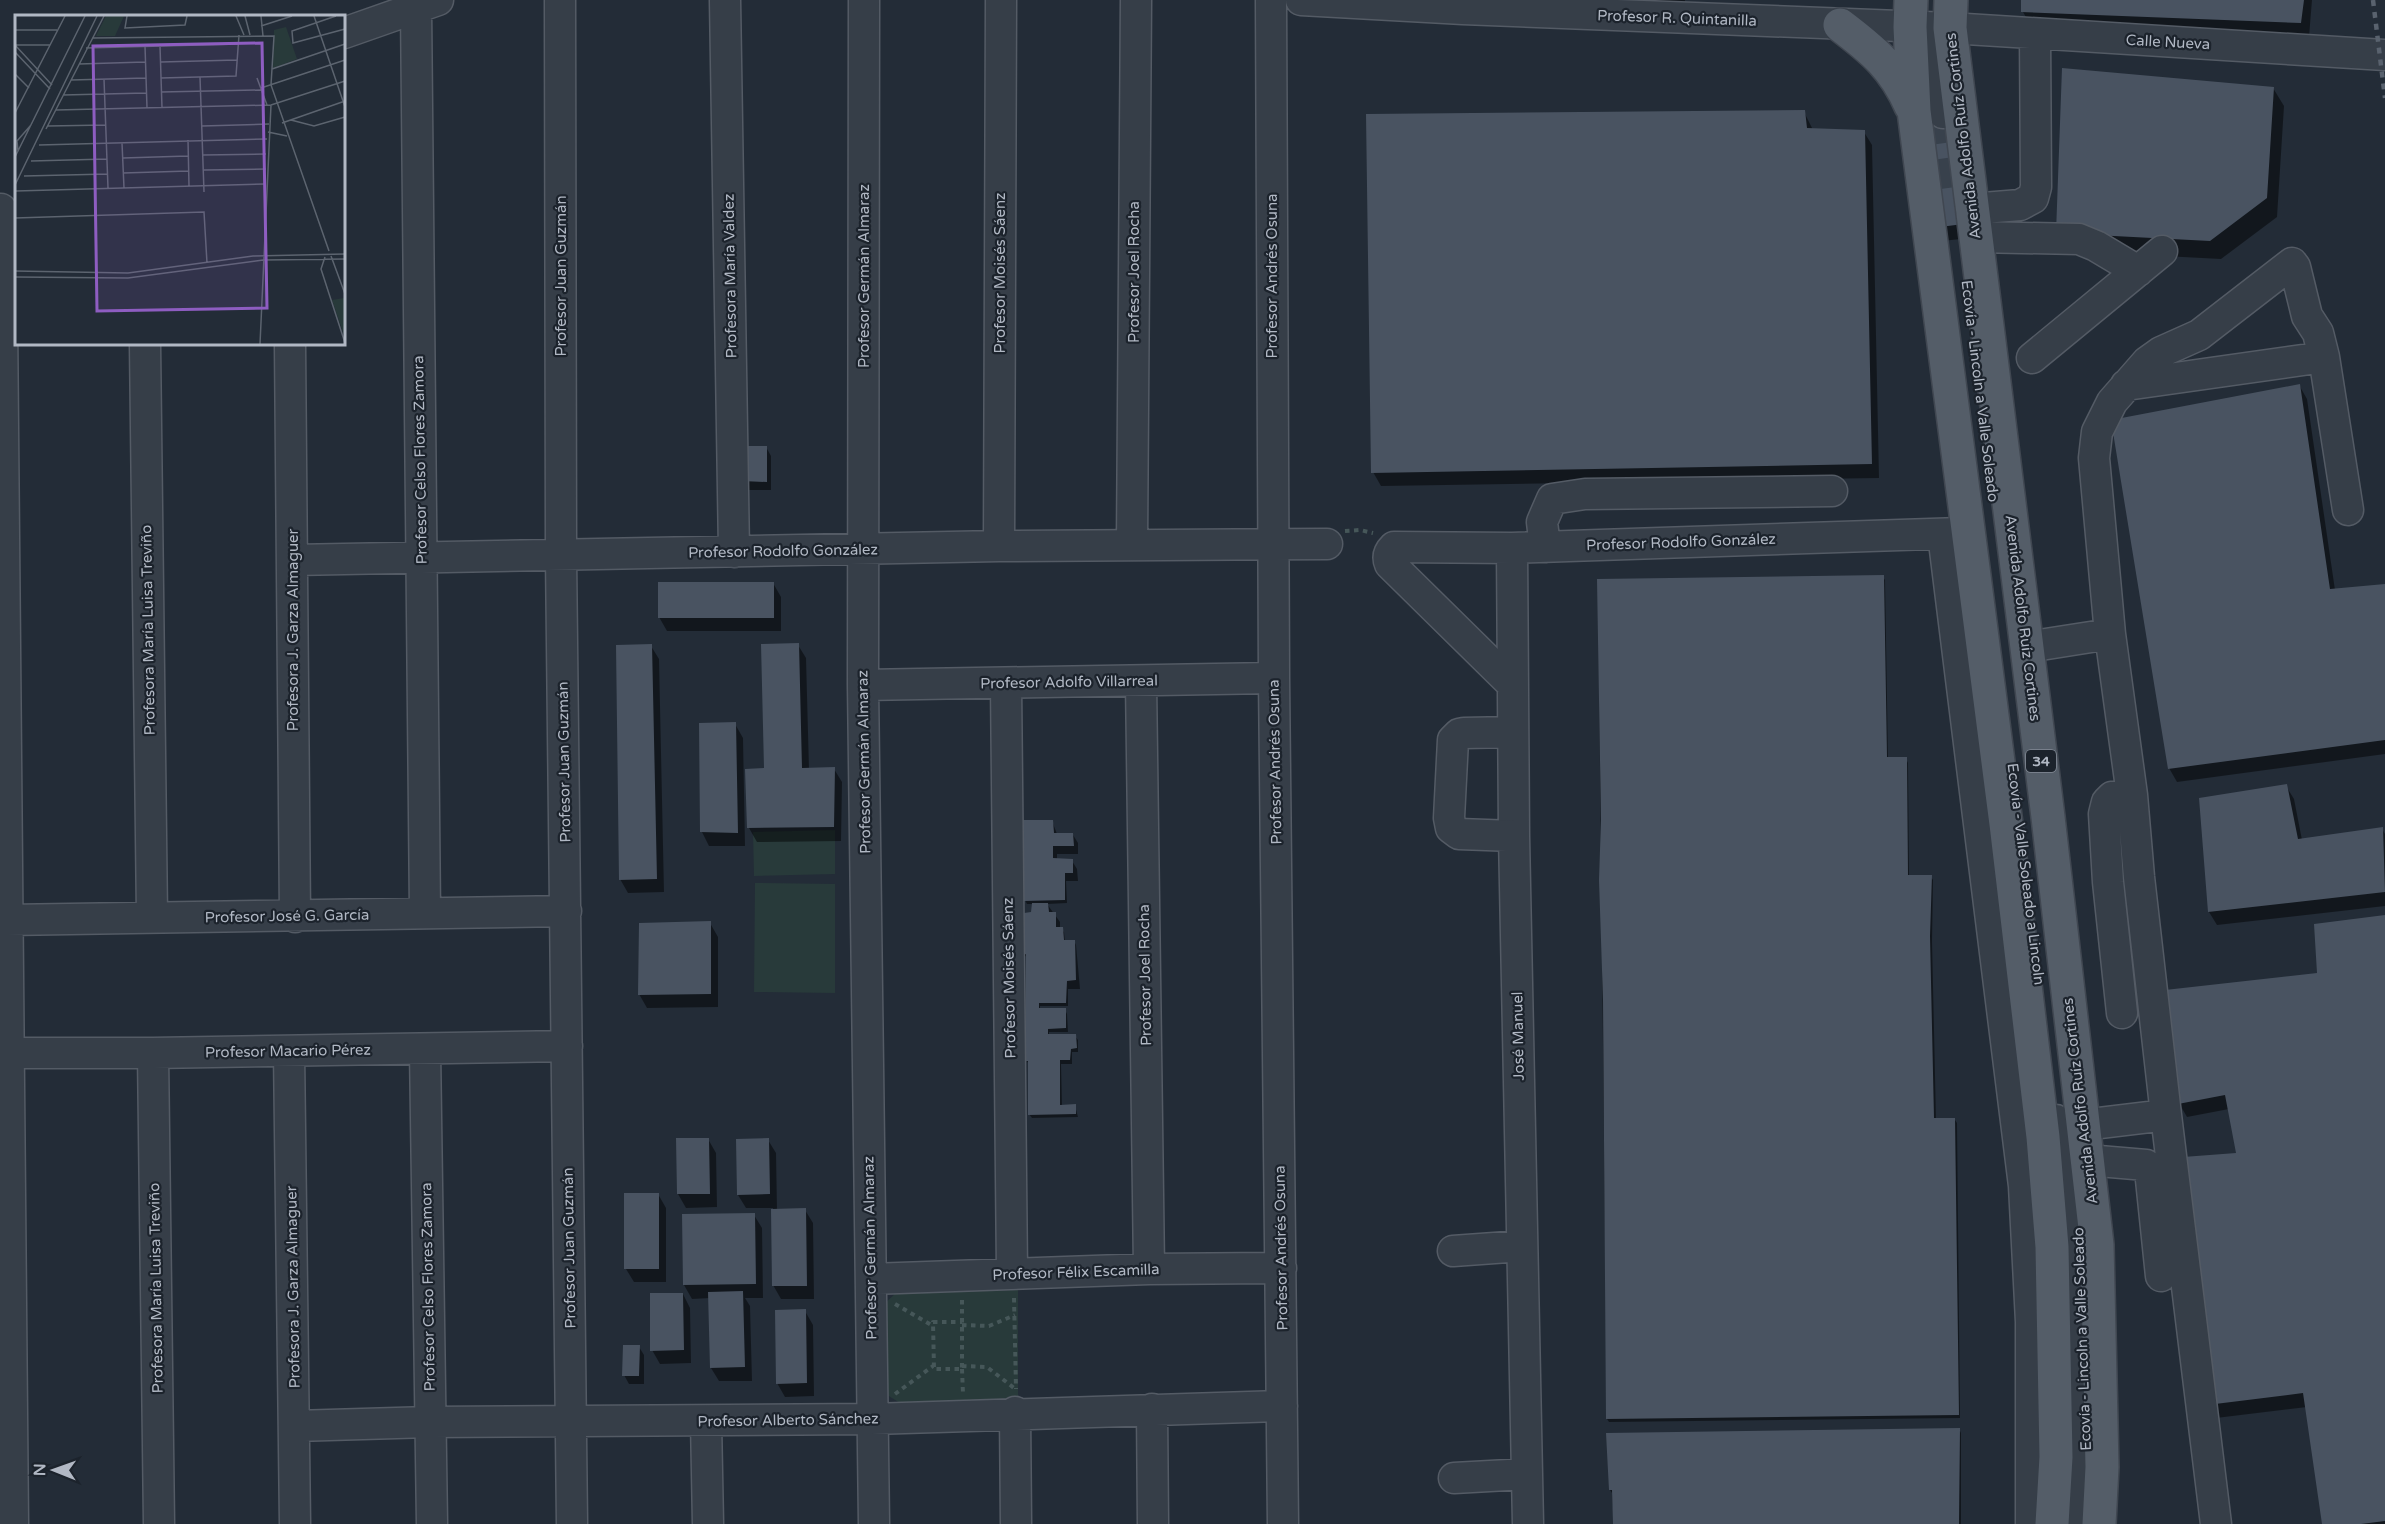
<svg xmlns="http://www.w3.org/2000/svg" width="2385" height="1524" viewBox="0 0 2385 1524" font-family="'Varela Round',sans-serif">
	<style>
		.green { fill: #283a3a }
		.shadow { fill: #0007 }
		.building { fill: #495361 }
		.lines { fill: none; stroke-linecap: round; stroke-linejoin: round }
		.minor-tunnel { stroke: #38414c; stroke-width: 30; stroke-dasharray: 30 15; stroke-linecap: butt }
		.minor-casing { stroke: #545b65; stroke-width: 33 }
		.major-casing { stroke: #404751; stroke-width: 36 }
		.path { stroke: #465759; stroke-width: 4; stroke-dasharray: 4.5 4.5; stroke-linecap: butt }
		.minor { stroke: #363e48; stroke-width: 30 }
		.major { stroke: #545d68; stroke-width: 33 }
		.rail { stroke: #59626e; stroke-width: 4.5; stroke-dasharray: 6 6; stroke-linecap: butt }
		.labels { text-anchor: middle; stroke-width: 4.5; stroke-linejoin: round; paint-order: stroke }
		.shield { fill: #1c232c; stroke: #848b96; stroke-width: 1.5 }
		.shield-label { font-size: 14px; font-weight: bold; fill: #b1b8c4 }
		.street-label { font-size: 15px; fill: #b1b8c4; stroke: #1c232c }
		.inset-road { fill: none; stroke: #5c646f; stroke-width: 1.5 }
		.view { fill: #8e5dc1; fill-opacity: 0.15; stroke: #8e5dc1; stroke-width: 3 }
		.inset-edge { fill: none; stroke: #b1b8c4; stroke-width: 3 }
	</style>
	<rect width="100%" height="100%" fill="#232c37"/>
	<path class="green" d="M 835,830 L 835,874 L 754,876 L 753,832 Z
		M 755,883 L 835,884 L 835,993 L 754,992 Z
		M 1018,1290 L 1018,1402 L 900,1403 L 884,1393 L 883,1305 L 898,1291 Z"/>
	<path class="shadow" d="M 1609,0 L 1685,0 L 1684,16 Z
		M 2023,0 L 2312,0 L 2309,37 L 2031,26 L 2023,12 Z
		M 2273,88 L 2284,106 L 2277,217 L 2221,259 L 2068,251 Z
		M 1804,112 L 1813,130 L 1864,132 L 1872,145 L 1879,478 L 1381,486 L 1373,472 Z
		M 1920,118 L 1970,238 L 1942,241 Z
		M 2299,385 L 2307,399 L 2335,590 L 2385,586 L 2385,754 L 2177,782 L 2169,768 Z
		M 766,447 L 771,456 L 771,490 L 749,490 L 744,481 Z
		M 1883,577 L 1885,580 L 1888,759 L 1906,759 L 1908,763 L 1909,877 L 1931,877 L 1933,880 L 1932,941 L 1936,1120 L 1955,1120 L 1957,1123 L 1960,1418 L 1609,1422 L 1607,1419 L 1598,580 Z
		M 773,583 L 781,597 L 781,631 L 667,631 L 659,617 Z
		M 798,645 L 806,658 L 809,769 L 834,769 L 842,782 L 841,841 L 757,842 L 749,828 Z
		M 651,646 L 659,659 L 664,892 L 628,893 L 620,879 Z
		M 735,724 L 743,738 L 745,846 L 709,846 L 702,832 Z
		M 2286,786 L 2294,799 L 2302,840 L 2382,829 L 2385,834 L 2385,906 L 2217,925 L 2209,912 L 2200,800 Z
		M 1052,821 L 1057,834 L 1073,835 L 1078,843 L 1078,854 L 1057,854 L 1057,860 L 1072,861 L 1077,869 L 1078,881 L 1066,881 L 1067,903 L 1047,904 L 1060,922 L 1060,929 L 1064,932 L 1065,942 L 1074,941 L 1076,945 L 1080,989 L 1068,989 L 1068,1006 L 1040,1006 L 1040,1010 L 1065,1010 L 1067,1014 L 1068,1032 L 1049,1032 L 1049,1035 L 1075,1036 L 1078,1040 L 1078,1052 L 1072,1052 L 1072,1064 L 1061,1064 L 1062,1106 L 1075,1106 L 1078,1117 L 1032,1118 L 1029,1114 L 1029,1064 L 1026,1060 L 1027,958 L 1024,954 L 1033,904 L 1027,904 L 1025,900 Z
		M 2385,917 L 2385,1524 L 2324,1524 L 2307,1407 L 2216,1418 L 2208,1404 L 2237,1154 L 2229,1109 L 2187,1117 L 2179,1103 L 2318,975 Z
		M 710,923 L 718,937 L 718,1007 L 647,1008 L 639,994 Z
		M 708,1139 L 716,1153 L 717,1207 L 686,1208 L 678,1194 Z
		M 768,1140 L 776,1153 L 777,1210 L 805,1210 L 813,1223 L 814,1299 L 781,1299 L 773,1285 L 773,1208 L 746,1208 L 738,1195 Z
		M 658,1194 L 666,1208 L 666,1282 L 634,1282 L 626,1269 Z
		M 754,1215 L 762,1228 L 763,1298 L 745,1298 L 750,1306 L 752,1381 L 719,1381 L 711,1368 L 710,1298 L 692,1299 L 684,1285 L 683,1216 Z
		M 683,1294 L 690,1308 L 691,1363 L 660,1364 L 652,1350 Z
		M 805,1311 L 813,1325 L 814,1396 L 785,1397 L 777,1383 Z
		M 639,1347 L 644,1355 L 644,1384 L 629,1384 L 624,1375 Z
		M 1959,1429 L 1961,1433 L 1961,1524 L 1614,1524 L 1612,1493 L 1610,1490 Z"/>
	<path class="building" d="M 2021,0 L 2304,0 L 2301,23 L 2021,12 Z
		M 2062,68 L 2274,87 L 2267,198 L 2210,241 L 2056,233 Z
		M 1805,110 L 1807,128 L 1865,130 L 1872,464 L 1371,473 L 1366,114 Z
		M 1947,113 L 1963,224 L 1933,228 L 1918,117 Z
		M 2300,384 L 2330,589 L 2385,584 L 2385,740 L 2168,769 L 2111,420 Z
		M 742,446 L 767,446 L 767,482 L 742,481 Z
		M 1884,575 L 1887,757 L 1907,757 L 1908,875 L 1932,875 L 1930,936 L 1934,1118 L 1955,1118 L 1959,1415 L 1606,1419 L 1603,1000 L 1599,880 L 1601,820 L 1597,579 Z
		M 658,582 L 774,582 L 774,618 L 658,618 Z
		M 799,643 L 802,768 L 835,767 L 834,827 L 747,828 L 745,769 L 764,768 L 761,644 Z
		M 652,644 L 657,879 L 619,880 L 616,645 Z
		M 736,722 L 738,833 L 700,832 L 699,723 Z
		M 2287,784 L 2298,839 L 2383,827 L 2385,892 L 2208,912 L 2199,798 Z
		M 1022,820 L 1053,820 L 1054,833 L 1073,833 L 1074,846 L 1053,846 L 1053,858 L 1073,859 L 1073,873 L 1065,873 L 1065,900 L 1024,901 Z
		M 1032,903 L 1048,903 L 1049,912 L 1056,912 L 1056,927 L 1063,927 L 1064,940 L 1075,940 L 1076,980 L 1067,981 L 1066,1003 L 1039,1003 L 1039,1008 L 1066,1008 L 1066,1028 L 1048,1029 L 1048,1034 L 1076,1034 L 1077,1048 L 1071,1049 L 1070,1060 L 1060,1060 L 1060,1105 L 1076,1104 L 1076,1114 L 1028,1115 L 1028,1061 L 1025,1061 L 1026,954 L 1023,955 L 1024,913 L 1031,912 Z
		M 2385,915 L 2385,1521 L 2361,1524 L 2322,1524 L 2303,1393 L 2207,1405 L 2183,1157 L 2236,1153 L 2225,1095 L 2178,1104 L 2165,990 L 2317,973 L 2314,924 Z
		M 711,921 L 711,994 L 638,995 L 639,923 Z
		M 676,1138 L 709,1138 L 710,1194 L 677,1194 Z
		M 769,1138 L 770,1194 L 737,1195 L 736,1139 Z
		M 624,1193 L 659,1193 L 659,1269 L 624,1269 Z
		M 806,1208 L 807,1286 L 772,1286 L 771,1209 Z
		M 755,1213 L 756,1284 L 683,1285 L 682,1214 Z
		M 743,1291 L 745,1367 L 710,1368 L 708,1292 Z
		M 650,1293 L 683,1293 L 684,1350 L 650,1351 Z
		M 806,1309 L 807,1383 L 776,1384 L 775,1310 Z
		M 623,1345 L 640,1345 L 639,1376 L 622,1376 Z
		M 1960,1428 L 1959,1524 L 1613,1524 L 1612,1490 L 1609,1490 L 1606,1433 Z"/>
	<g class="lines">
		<path class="minor-tunnel" d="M 1943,113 L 1955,198"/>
		<g class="minor-casing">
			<path id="minor" d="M 560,0 L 561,555 L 572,1524
				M 725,0 L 734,552
				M 864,0 L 863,685 L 874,1524
				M 1271,0 L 1274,678 L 1283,1524
				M 1301,0 L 1463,9 L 1950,28 L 2385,55
				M 416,7 L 425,913
				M 344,33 L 438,0
				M 1937,45 L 1943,113
				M 1,209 L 13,1524
				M 1971,209 L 2020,205 L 2033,198 L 2036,187 L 2035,34
				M 1975,237 L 2079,239 L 2096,246 L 2138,271
				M 145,344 L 152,917
				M 290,344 L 295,917
				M 2032,358 L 2162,251
				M 2126,385 L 2324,357
				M 1943,534 L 2024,1186 L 2031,1322 L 2031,1524
				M 1132,544 L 1136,0
				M 999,546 L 1001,0
				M 1545,547 L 1542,522 L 1552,499 L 1585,494 L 1832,491
				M 1512,548 L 1514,836 L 1528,1524
				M 293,560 L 999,546 L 1327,544
				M 2027,647 L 2110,634
				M 1141,681 L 1149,1269
				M 1006,684 L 1012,1273
				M 863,685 L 1274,678
				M 1513,685 L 1390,564 C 1387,557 1388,553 1394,547 L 1512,548 L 1961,533
				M 1513,732 L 1464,733 L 1459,734 L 1453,740 L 1449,818 L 1451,828 L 1459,834 L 1514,836
				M 7,920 L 566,911
				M 2122,1013 L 2108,882 L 2104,814 L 2107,802 L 2112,797 L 2132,795
				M 425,1049 L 432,1524
				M 289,1051 L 295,1524
				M 9,1053 L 153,1053 L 567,1046
				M 153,1053 L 159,1524
				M 2166,1115 L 2216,1524
				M 2056,1120 L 2067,1212
				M 2083,1125 L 2166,1115 L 2139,877 L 2132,795 L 2110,634 L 2094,458 L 2097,432 L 2112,402 L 2147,362 L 2161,352 L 2199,335 L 2292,263 L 2295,267 L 2307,316 L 2318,333 L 2324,357 L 2348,510
				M 2087,1160 L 2146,1165 L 2150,1170 L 2161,1276
				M 2076,1188 L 2082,1308
				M 1453,1251 L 1522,1246
				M 871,1279 L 1149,1269 L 1281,1268
				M 2070,1287 L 2075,1469 L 2071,1524
				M 1152,1409 L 1153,1524
				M 1015,1412 L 1016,1524
				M 706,1421 L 708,1524
				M 295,1426 L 430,1422 L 872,1419 L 1282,1406
				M 1454,1478 L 1527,1474"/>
		</g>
		<g class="major-casing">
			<path id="major" d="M 1911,0 L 1910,27 L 1914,111 L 2006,824 L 2043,1137 L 2052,1247 L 2056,1457 L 2052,1524
				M 1951,0 L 1950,28 L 2048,817 L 2097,1245 L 2102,1467 L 2099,1524
				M 1840,25 C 1873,50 1894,67 1911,106"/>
		</g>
		<path class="path" d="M 1345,531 L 1360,530 L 1373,533
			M 1014,1298 L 1016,1389
			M 962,1300 L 962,1369 L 934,1369 L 933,1322 L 962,1322
			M 895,1304 L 933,1326
			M 962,1325 L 989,1326 L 1015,1315
			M 962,1366 L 987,1367 L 1014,1388
			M 962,1369 L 963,1394
			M 895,1394 L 933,1366"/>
		<use href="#minor" class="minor"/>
		<use href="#major" class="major"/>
		<path class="rail" d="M 2373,0 L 2385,98"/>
	</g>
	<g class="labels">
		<rect class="shield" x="2026" y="750" width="30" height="22" rx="4.5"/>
		<g class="shield-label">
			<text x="2041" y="766">34</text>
		</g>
		<g class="street-label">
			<text transform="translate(1677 18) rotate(2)" y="5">Profesor R. Quintanilla</text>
			<text transform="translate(2168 42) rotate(3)" y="5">Calle Nueva</text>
			<text transform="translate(1963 136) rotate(-97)" y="5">Avenida Adolfo Ruíz Cortines</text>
			<text transform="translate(1134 272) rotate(-90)" y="5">Profesor Joel Rocha</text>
			<text transform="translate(1000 273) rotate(-90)" y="5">Profesor Moisés Sáenz</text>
			<text transform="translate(561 276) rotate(-90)" y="5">Profesor Juan Guzmán</text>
			<text transform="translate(730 276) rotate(-91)" y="5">Profesora María Valdez</text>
			<text transform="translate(864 276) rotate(-90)" y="5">Profesor Germán Almaraz</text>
			<text transform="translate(1272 276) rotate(-90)" y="5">Profesor Andrés Osuna</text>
			<text transform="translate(1980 391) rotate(83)" y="5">Ecovía - Lincoln a Valle Soleado</text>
			<text transform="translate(420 460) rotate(-91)" y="5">Profesor Celso Flores Zamora</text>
			<text transform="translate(1681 542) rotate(-2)" y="5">Profesor Rodolfo González</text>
			<text transform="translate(783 551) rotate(-1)" y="5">Profesor Rodolfo González</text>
			<text transform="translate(2023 618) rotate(83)" y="5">Avenida Adolfo Ruíz Cortines</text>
			<text transform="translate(148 630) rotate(-91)" y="5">Profesora María Luisa Treviño</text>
			<text transform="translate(293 630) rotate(-90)" y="5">Profesora J. Garza Almaguer</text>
			<text transform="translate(1069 682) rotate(-1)" y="5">Profesor Adolfo Villarreal</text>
			<text transform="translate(564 762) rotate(-91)" y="5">Profesor Juan Guzmán</text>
			<text transform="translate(864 762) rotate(-91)" y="5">Profesor Germán Almaraz</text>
			<text transform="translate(1275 762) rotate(-91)" y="5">Profesor Andrés Osuna</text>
			<text transform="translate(2026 874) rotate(83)" y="5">Ecovía - Valle Soleado a Lincoln</text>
			<text transform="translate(287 916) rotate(-1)" y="5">Profesor José G. García</text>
			<text transform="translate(1145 975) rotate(-91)" y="5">Profesor Joel Rocha</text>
			<text transform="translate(1009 978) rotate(-91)" y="5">Profesor Moisés Sáenz</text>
			<text transform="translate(1518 1036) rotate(-91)" y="5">José Manuel</text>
			<text transform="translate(288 1051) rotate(-1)" y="5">Profesor Macario Pérez</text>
			<text transform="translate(2080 1101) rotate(-97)" y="5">Avenida Adolfo Ruíz Cortines</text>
			<text transform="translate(569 1248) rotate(-91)" y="5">Profesor Juan Guzmán</text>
			<text transform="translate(870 1248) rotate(-91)" y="5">Profesor Germán Almaraz</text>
			<text transform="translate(1281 1248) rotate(-91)" y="5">Profesor Andrés Osuna</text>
			<text transform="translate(1076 1272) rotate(-2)" y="5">Profesor Félix Escamilla</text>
			<text transform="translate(293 1287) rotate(-91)" y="5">Profesora J. Garza Almaguer</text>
			<text transform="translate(428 1287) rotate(-91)" y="5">Profesor Celso Flores Zamora</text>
			<text transform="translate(156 1288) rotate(-91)" y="5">Profesora María Luisa Treviño</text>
			<text transform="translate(2082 1339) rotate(-92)" y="5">Ecovía - Lincoln a Valle Soleado</text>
			<text transform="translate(788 1420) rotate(-1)" y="5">Profesor Alberto Sánchez</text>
		</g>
	</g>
	<g transform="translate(15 15)">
		<rect width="330" height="330" fill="#232c37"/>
		<path d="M 91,1 L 109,1 L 100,21 L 81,21 ZM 271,12 L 282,44 L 258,53 L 259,15 ZM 329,283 L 330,286 L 330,323 L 317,285 Z" fill="#283a3a"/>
		<path class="inset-road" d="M 112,1 L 110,13 L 170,10 L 172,1M 221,1 L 229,20M 230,1 L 235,20M 246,1 L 248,21M 299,1 L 330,92M 321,1 L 277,16 L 278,28 L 330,14M 246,11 L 277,1M 0,15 L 42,15M 77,23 L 259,21 L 256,70 L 314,236M 0,30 L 37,70M 0,30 L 35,30M 130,31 L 132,93M 145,31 L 147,93M 71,33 L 224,29M 0,37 L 35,74M 146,47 L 222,45M 64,49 L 130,47M 257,54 L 330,29M 0,59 L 14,73M 185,62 L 189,177M 146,63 L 221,61 L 224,20M 242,63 L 252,90M 89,64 L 93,173M 56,65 L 131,63M 246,73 L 330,45M 146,77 L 247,75M 48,80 L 131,78M 41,95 L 256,90 L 330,66M 0,98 L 50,1M 276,105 L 299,111 L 330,102M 267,108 L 330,86M 33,111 L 91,110M 187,111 L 254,109M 31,114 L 89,1M 253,117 L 272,121M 173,125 L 174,171M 107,128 L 109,173M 24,130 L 252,124M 3,136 L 2,126 L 16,110M 188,140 L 251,139M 0,142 L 70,1M 108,143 L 173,141M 16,146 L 92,144M 189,155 L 251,154M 108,158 L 174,156M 9,161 L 93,159M 0,170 L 82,1M 1,176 L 250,169M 0,203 L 189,197 L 192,248M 316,241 L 330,279M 310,242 L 306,254 L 330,328M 0,256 L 113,258 L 238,241 L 330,239M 0,262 L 113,263 L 248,245 L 330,244M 245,329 L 256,90"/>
		<path class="view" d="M 247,28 L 252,293 L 82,296 L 78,31 Z"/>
		<rect width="330" height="330" class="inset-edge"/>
	</g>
	<g transform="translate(54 1470) rotate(271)" stroke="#1c232c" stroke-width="4.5" paint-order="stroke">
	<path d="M0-4.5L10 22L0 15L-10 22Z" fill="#b1b8c4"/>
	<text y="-9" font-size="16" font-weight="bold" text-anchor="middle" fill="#b1b8c4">N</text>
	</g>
</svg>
